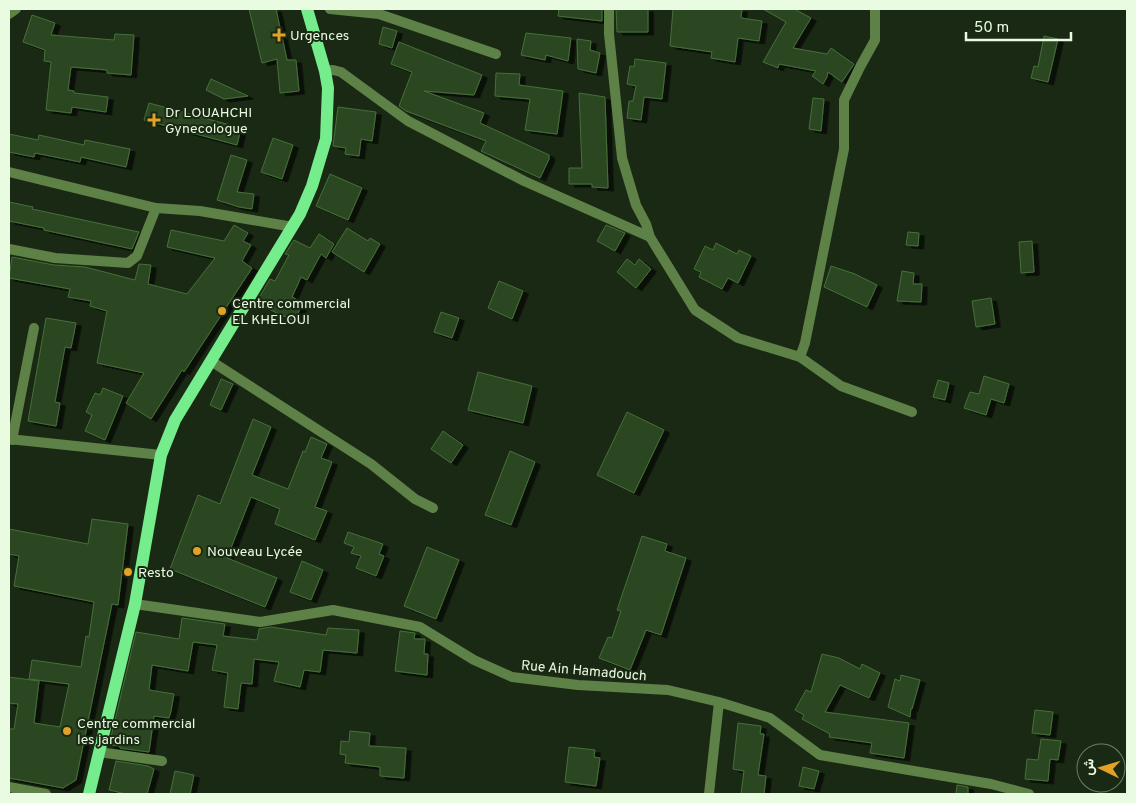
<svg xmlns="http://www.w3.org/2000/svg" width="1136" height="803" viewBox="0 0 1136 803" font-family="Overpass,Vazirmatn,sans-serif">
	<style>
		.building { fill: #2b4723; stroke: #457038; filter: url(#shadow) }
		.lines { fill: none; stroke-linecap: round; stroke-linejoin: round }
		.street { stroke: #5d8146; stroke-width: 10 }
		.primary { stroke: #75ed8c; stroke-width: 12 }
		.poi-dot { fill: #e2a225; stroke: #1a2914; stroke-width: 2 }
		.labels { text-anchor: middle; stroke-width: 4; stroke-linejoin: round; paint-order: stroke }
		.poi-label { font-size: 14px; fill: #e9fbe0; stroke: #1a2914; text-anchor: start }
		.street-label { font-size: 14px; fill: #e9fbe0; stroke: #1a2914 }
	</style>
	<defs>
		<filter id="shadow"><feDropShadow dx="5.5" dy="3" stdDeviation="0" flood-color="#0009"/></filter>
	</defs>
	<rect width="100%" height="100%" fill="#1a2914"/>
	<path class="building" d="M 249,9 L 276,9 L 287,60 L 296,60 L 299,91 L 280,93 L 277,59 L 262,63 Z
		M 559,9 L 602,9 L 602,21 L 558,16 Z
		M 616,9 L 648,9 L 648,32 L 617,32 Z
		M 673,9 L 742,9 L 741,18 L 762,21 L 759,41 L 738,38 L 735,62 L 711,58 L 712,52 L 670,46 Z
		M 763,9 L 794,9 L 811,18 L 793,48 L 827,54 L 831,48 L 854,64 L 842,82 L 828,72 L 827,77 L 823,84 L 812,76 L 816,71 L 779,64 L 778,68 L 763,62 L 786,22 Z
		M 32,15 L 55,23 L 51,35 L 114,40 L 115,34 L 134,35 L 131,75 L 107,73 L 107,70 L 71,67 L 68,90 L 74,91 L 74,93 L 108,97 L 106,112 L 72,107 L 71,113 L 46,110 L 51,62 L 44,61 L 45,50 L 23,42 Z
		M 383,27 L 397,31 L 392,48 L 379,44 Z
		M 526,33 L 571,38 L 568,61 L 546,55 L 545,60 L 521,55 Z
		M 1044,36 L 1058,39 L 1048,82 L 1031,78 L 1034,66 L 1038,67 Z
		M 577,39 L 591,41 L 590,50 L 600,53 L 596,73 L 578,69 Z
		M 399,42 L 482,75 L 474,95 L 424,91 L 484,113 L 480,123 L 549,155 L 549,159 L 540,178 L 481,151 L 486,141 L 406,111 L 399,106 L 412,72 L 391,64 Z
		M 635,59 L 666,63 L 662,99 L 644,97 L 641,120 L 627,118 L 629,101 L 633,101 L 636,86 L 627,84 L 630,66 L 634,67 Z
		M 496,73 L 520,74 L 519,85 L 563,91 L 557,134 L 525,130 L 530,99 L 495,96 Z
		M 211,79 L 248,96 L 224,99 L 206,90 Z
		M 579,93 L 605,97 L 608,188 L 592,187 L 592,184 L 569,184 L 569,168 L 582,168 Z
		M 813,98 L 824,99 L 821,131 L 809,129 Z
		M 149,103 L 241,128 L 237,145 L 144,120 Z
		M 338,107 L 376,112 L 372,141 L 361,139 L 359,156 L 345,154 L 346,148 L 333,146 Z
		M 9,134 L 38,140 L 39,135 L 84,145 L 85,140 L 130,149 L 126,167 L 81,157 L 80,162 L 35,153 L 34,157 L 9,152 Z
		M 273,138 L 293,145 L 282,179 L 261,172 Z
		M 231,155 L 247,160 L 237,192 L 254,194 L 252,209 L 239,207 L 217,200 Z
		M 330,174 L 362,188 L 348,220 L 316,206 Z
		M 9,202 L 33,207 L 32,209 L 139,232 L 132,249 L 44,230 L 44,228 L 9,221 Z
		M 234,225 L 248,233 L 243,241 L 251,245 L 242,261 L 252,268 L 184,372 L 182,370 L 151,419 L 126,403 L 144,373 L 97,363 L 107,311 L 90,306 L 91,301 L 68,297 L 70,289 L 9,278 L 12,257 L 54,265 L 85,267 L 135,280 L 139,264 L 151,265 L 148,284 L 187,294 L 215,258 L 167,247 L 171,230 L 224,241 Z
		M 606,225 L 625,233 L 615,251 L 597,241 Z
		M 347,228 L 368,241 L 370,238 L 380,244 L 364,272 L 332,252 Z
		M 908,232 L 919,233 L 918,246 L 906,245 Z
		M 319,234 L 334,244 L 326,258 L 321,254 L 307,280 L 301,277 L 292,297 L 303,303 L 294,321 L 256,303 L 270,279 L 275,281 L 289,255 L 285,254 L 294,240 L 310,248 Z
		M 1032,241 L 1034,272 L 1021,273 L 1019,242 Z
		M 716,243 L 737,254 L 739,250 L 751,256 L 738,283 L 728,278 L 722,289 L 699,277 L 701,272 L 694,269 L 705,246 L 713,250 Z
		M 627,259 L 635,265 L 639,259 L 651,269 L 636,288 L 617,272 Z
		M 831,266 L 855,274 L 877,285 L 867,307 L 824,287 Z
		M 902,271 L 914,273 L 913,284 L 922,284 L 921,302 L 897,301 Z
		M 499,281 L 523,291 L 512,319 L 488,308 Z
		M 991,298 L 995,324 L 976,327 L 972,301 Z
		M 441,312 L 459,318 L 452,338 L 434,332 Z
		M 46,318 L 76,323 L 71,348 L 65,347 L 55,402 L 60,403 L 56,426 L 28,421 Z
		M 478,372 L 532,386 L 523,423 L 468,410 Z
		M 984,376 L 1009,384 L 1004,403 L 991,399 L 986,415 L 964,408 L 970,392 L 979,394 Z
		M 221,379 L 233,384 L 221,410 L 210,405 Z
		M 938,380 L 949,383 L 945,400 L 933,397 Z
		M 103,388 L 123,396 L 105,440 L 85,431 L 92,415 L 86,412 L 95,393 L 100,395 Z
		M 627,412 L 664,430 L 634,493 L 597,475 Z
		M 253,419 L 271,427 L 252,475 L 288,489 L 303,451 L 305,452 L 311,437 L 327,444 L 321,458 L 332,462 L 315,507 L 327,511 L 315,540 L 275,524 L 280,509 L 251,497 L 227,558 L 277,578 L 265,607 L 170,569 L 198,495 L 220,504 Z
		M 443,431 L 463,445 L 451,463 L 431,449 Z
		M 510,451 L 535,462 L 511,525 L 485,515 Z
		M 92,519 L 128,524 L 118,605 L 112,604 L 76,780 L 63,788 L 9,778 L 9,729 L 14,729 L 18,704 L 9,703 L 9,677 L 39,681 L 34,723 L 60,727 L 69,684 L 29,679 L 32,660 L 81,667 L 86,636 L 89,637 L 94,602 L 14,586 L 19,556 L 9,554 L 9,529 L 88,544 Z
		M 348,532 L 383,544 L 379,554 L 384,556 L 376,576 L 356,568 L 361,556 L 351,553 L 354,547 L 344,543 Z
		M 642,536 L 667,544 L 665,551 L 686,558 L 661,635 L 646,630 L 630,670 L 599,658 L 608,637 L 612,638 L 621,611 L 617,610 Z
		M 427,547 L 459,560 L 436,619 L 404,606 Z
		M 302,561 L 323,570 L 311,600 L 290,592 Z
		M 182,618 L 225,624 L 223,636 L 257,640 L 259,629 L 271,627 L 326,635 L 328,628 L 359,630 L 357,653 L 323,650 L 320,672 L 304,670 L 300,687 L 274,681 L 279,662 L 254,659 L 252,684 L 241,683 L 238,709 L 224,707 L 228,673 L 212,670 L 217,645 L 193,642 L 188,671 L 152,665 L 149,690 L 174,694 L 171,711 L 169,718 L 154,716 L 149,752 L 120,748 L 120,746 L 109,745 L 136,632 L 179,639 Z
		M 400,631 L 415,633 L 414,639 L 425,639 L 424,654 L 428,654 L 427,675 L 395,671 Z
		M 822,654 L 839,658 L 860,669 L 862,664 L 880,673 L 869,698 L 840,685 L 825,712 L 909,723 L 904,758 L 870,753 L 872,743 L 829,737 L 830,734 L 802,719 L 804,715 L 795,710 L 806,690 L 811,692 Z
		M 901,675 L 920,680 L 912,709 L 911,708 L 910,717 L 888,707 L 895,679 L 900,681 Z
		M 1035,710 L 1053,712 L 1050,735 L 1032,733 Z
		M 738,723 L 761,726 L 760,734 L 764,734 L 758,775 L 766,776 L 764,794 L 741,794 L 744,771 L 733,769 Z
		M 350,731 L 370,733 L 369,746 L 406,748 L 404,778 L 380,776 L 380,767 L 345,763 L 346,755 L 340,754 L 341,741 L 349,742 Z
		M 1041,739 L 1061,741 L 1058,760 L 1050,759 L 1048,781 L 1025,779 L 1027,759 L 1038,760 Z
		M 569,747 L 595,750 L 594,757 L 600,758 L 596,786 L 565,782 Z
		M 116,761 L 148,766 L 154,769 L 147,794 L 126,794 L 109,790 Z
		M 803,767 L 819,771 L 814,789 L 799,786 Z
		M 175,771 L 194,775 L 190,794 L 170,794 Z
		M 957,785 L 968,787 L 968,794 L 956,794 Z"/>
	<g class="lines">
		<path class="street" d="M 330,9 L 379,14 L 496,54
			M 609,9 L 609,34 L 622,158 L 636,205 L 646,224 L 650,237
			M 9,14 L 16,9
			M 325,71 L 333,70 L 341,72 L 408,121 L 524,181 L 650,237 L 695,310 L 738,338 L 800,357 L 841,386 L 912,412
			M 9,172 L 156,208 L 200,211 L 293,227
			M 9,249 L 55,258 L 128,263 L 137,256 L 156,208
			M 800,357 L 805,343 L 844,149 L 844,100 L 860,67 L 875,40 L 875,9
			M 211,361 L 371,464 L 415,499 L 433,508
			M 9,439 L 161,455
			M 12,440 L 34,328
			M 135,604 L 260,622 L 333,610 L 420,627 L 474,660 L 512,677 L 578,685 L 668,690 L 719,702 L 770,718 L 820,755 L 991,784 L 1029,794
			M 99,752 L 162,761
			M 9,787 L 46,794
			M 709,794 L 719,702"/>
		<path class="primary" d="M 89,794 L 135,604 L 161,455 L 175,420 L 300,214 L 312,186 L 326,139 L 328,88 L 325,71 L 307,9"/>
	</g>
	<g class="poi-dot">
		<path d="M276.5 27.5h5v5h5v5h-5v5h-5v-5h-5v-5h5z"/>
		<path d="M151.5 112.5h5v5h5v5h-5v5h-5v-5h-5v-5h5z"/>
		<circle cx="222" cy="311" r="5"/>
		<circle cx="197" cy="551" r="5"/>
		<circle cx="128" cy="572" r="5"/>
		<circle cx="67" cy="731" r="5"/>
	</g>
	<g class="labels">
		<g class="poi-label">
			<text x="290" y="40">Urgences</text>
			<text x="165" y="117">Dr LOUAHCHI<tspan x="165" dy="16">Gynecologue</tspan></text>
			<text x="232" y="308">Centre commercial<tspan x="232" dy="16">EL KHELOUI</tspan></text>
			<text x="207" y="556">Nouveau Lycée</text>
			<text x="138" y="577">Resto</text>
			<text x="77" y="728">Centre commercial<tspan x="77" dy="16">les jardins</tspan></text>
		</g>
		<g class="street-label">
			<text transform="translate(584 670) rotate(5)" y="5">Rue Ain Hamadouch</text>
		</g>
	</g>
	<rect width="1136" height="803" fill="none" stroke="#e9fbe0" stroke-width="20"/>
	<g transform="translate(1101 768) rotate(275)"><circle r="24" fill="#1a2914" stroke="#6d7d66"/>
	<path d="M0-4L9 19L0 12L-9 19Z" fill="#e2a225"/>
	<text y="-8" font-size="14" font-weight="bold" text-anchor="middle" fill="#e9fbe0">ش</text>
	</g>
	<path d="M966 32v8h105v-8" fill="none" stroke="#e9fbe0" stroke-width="2.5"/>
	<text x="974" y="32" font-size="15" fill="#e9fbe0" stroke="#1a2914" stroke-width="4" paint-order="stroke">50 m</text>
</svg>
